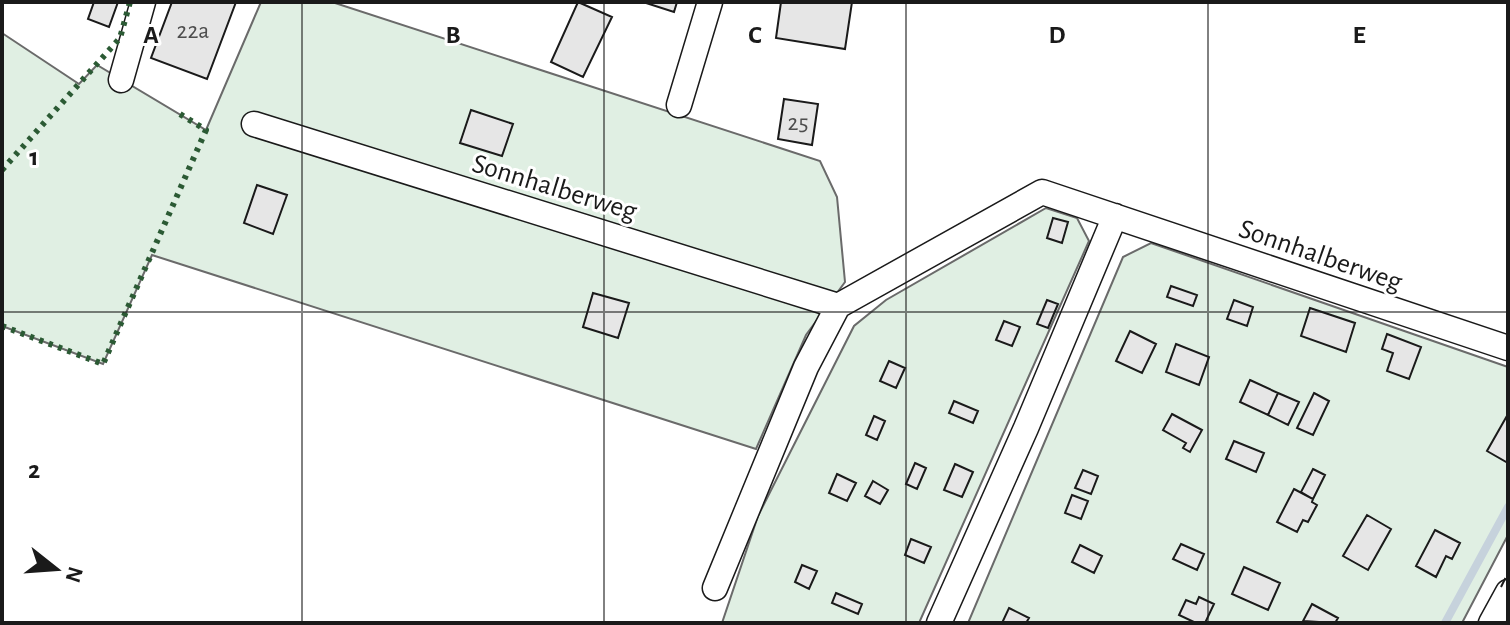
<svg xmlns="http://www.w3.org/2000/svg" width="1510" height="625" viewBox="0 0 1510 625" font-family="'Alegreya Sans',sans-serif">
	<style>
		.green { fill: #e0efe3; stroke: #6a6a6a; stroke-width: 2 }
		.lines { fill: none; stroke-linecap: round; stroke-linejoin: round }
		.stream { stroke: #c6d2dc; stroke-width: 8 }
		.building { fill: #e6e6e6; stroke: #1a1a1a; stroke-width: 2 }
		.street-casing { stroke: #1a1a1a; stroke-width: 27 }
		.street { stroke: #fff; stroke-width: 24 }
		.hedge { stroke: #2b5a34; stroke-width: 6; stroke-dasharray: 4 6; stroke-linecap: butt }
		.fence { stroke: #1a1a1a; stroke-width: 2; stroke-dasharray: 10 4; stroke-linecap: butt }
		.grid { fill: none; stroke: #1a1a1a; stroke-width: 2; stroke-opacity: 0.55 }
		.labels { text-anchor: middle; stroke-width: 6; stroke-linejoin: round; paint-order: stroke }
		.number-label { font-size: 24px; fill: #4d4d4d }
		.street-label { font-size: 28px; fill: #1a1a1a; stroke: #fff }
		.grid-label { font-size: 26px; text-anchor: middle; font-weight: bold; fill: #1a1a1a; stroke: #fff; stroke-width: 6; stroke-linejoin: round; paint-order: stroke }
	</style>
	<rect width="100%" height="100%" fill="#fff"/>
	<path class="green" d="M 261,2 L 332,2 L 820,161 L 837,197 L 845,282 L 806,335 L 756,449 L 152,255 L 103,364 L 2,326 L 2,33 L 79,84 L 97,65 L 206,130 Z
		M 1046,208 L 1077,218 L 1089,241 L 919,623 L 722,623 L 758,516 L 854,326 L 886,300 Z
		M 1151,243 L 1508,367 L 1508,535 L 1462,623 L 968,623 L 1123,257 Z"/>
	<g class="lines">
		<path class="stream" d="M 1445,623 L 1508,507"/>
	</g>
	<path class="building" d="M 94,2 L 118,2 L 109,27 L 88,19 Z
		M 172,2 L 236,2 L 207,79 L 151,58 Z
		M 578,2 L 612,17 L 583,77 L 551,62 Z
		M 643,2 L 677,2 L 674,12 Z
		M 781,2 L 852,2 L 845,49 L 776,38 Z
		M 784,99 L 818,104 L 812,145 L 778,139 Z
		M 471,110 L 513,124 L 502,156 L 460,143 Z
		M 257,185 L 287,195 L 273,234 L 244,223 Z
		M 1053,218 L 1068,222 L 1062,243 L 1047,238 Z
		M 1171,286 L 1197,295 L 1193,306 L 1167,297 Z
		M 593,293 L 629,303 L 618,338 L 583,327 Z
		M 1047,300 L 1058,304 L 1048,328 L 1037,324 Z
		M 1234,300 L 1253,307 L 1247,326 L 1227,319 Z
		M 1310,308 L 1355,323 L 1346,352 L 1301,336 Z
		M 1004,321 L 1020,327 L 1012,346 L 996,340 Z
		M 1130,331 L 1156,344 L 1142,373 L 1116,361 Z
		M 1387,334 L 1421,347 L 1409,379 L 1387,371 L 1393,353 L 1382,349 Z
		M 1176,344 L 1209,357 L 1199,385 L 1166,372 Z
		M 889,361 L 905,368 L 896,388 L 880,381 Z
		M 1250,380 L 1278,393 L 1268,415 L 1240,402 Z
		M 1278,393 L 1299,402 L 1288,425 L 1268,415 Z
		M 1314,393 L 1329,401 L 1313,435 L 1297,428 Z
		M 954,401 L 978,411 L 973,423 L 949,413 Z
		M 1172,414 L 1202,430 L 1190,452 L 1183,448 L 1186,443 L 1163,430 Z
		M 1508,414 L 1508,463 L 1487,451 Z
		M 874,416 L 885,421 L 877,440 L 866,435 Z
		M 1234,441 L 1264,453 L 1256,472 L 1226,459 Z
		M 915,463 L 926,468 L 917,489 L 906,484 Z
		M 955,464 L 973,472 L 962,497 L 944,490 Z
		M 1313,469 L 1325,475 L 1313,499 L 1301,492 Z
		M 1083,470 L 1098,476 L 1091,494 L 1075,488 Z
		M 837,474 L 856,483 L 847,501 L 829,493 Z
		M 873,481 L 888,490 L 880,504 L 865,496 Z
		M 1294,489 L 1313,499 L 1312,502 L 1317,505 L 1308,522 L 1303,520 L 1297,532 L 1277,522 Z
		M 1072,495 L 1088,501 L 1081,519 L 1065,513 Z
		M 1367,515 L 1391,529 L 1368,570 L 1343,556 Z
		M 1435,530 L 1460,543 L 1452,559 L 1446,556 L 1436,577 L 1416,566 Z
		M 911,539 L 931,547 L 924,563 L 905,555 Z
		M 1181,544 L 1204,554 L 1197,570 L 1173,559 Z
		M 1080,545 L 1102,556 L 1094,573 L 1072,562 Z
		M 802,565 L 817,571 L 809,589 L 795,582 Z
		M 1244,567 L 1280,583 L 1268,610 L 1232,594 Z
		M 836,593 L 862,604 L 858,614 L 832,603 Z
		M 1199,597 L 1214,604 L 1205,623 L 1196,623 L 1179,615 L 1186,600 L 1196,604 Z
		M 1312,604 L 1338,618 L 1335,623 L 1303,621 Z
		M 1009,608 L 1029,618 L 1026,623 L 1002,623 Z"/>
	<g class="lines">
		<g class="street-casing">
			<path id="street" d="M 121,80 L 143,2
				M 679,105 L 710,2
				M 254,124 L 838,306 L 1042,192 L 1508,348
				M 715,588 L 806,367 L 838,306
				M 939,623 L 1026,428 L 1115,216
				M 1491,623 L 1508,592"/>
		</g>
		<use href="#street" class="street"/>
		<path class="hedge" d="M 2,170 L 120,38 L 130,2
			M 2,326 L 103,364 L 206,130 L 175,111"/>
		<path class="fence" d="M 1501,587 L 1508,573"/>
	</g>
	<path class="grid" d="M 302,2 L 302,623M 604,2 L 604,623M 906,2 L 906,623M 1208,2 L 1208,623M 2,312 L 1508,312"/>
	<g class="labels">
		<g class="number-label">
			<text x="193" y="38">22a</text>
			<text x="798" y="130">25</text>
		</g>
		<g class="street-label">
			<text transform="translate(555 186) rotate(17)" y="10">Sonnhalberweg</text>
			<text transform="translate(1321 254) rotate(19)" y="10">Sonnhalberweg</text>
		</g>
	</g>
	<g class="grid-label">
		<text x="151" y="43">A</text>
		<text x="453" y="43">B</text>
		<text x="755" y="43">C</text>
		<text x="1057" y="43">D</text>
		<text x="1359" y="43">E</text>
		<text x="34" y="165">1</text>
		<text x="34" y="478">2</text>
	</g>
	<rect width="1510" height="625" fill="none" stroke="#1a1a1a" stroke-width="8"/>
	<g transform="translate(56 569) rotate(107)" stroke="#ffffff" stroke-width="6" paint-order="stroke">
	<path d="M0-6L14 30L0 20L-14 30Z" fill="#1a1a1a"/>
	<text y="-12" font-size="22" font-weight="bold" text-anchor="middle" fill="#1a1a1a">N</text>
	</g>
</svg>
